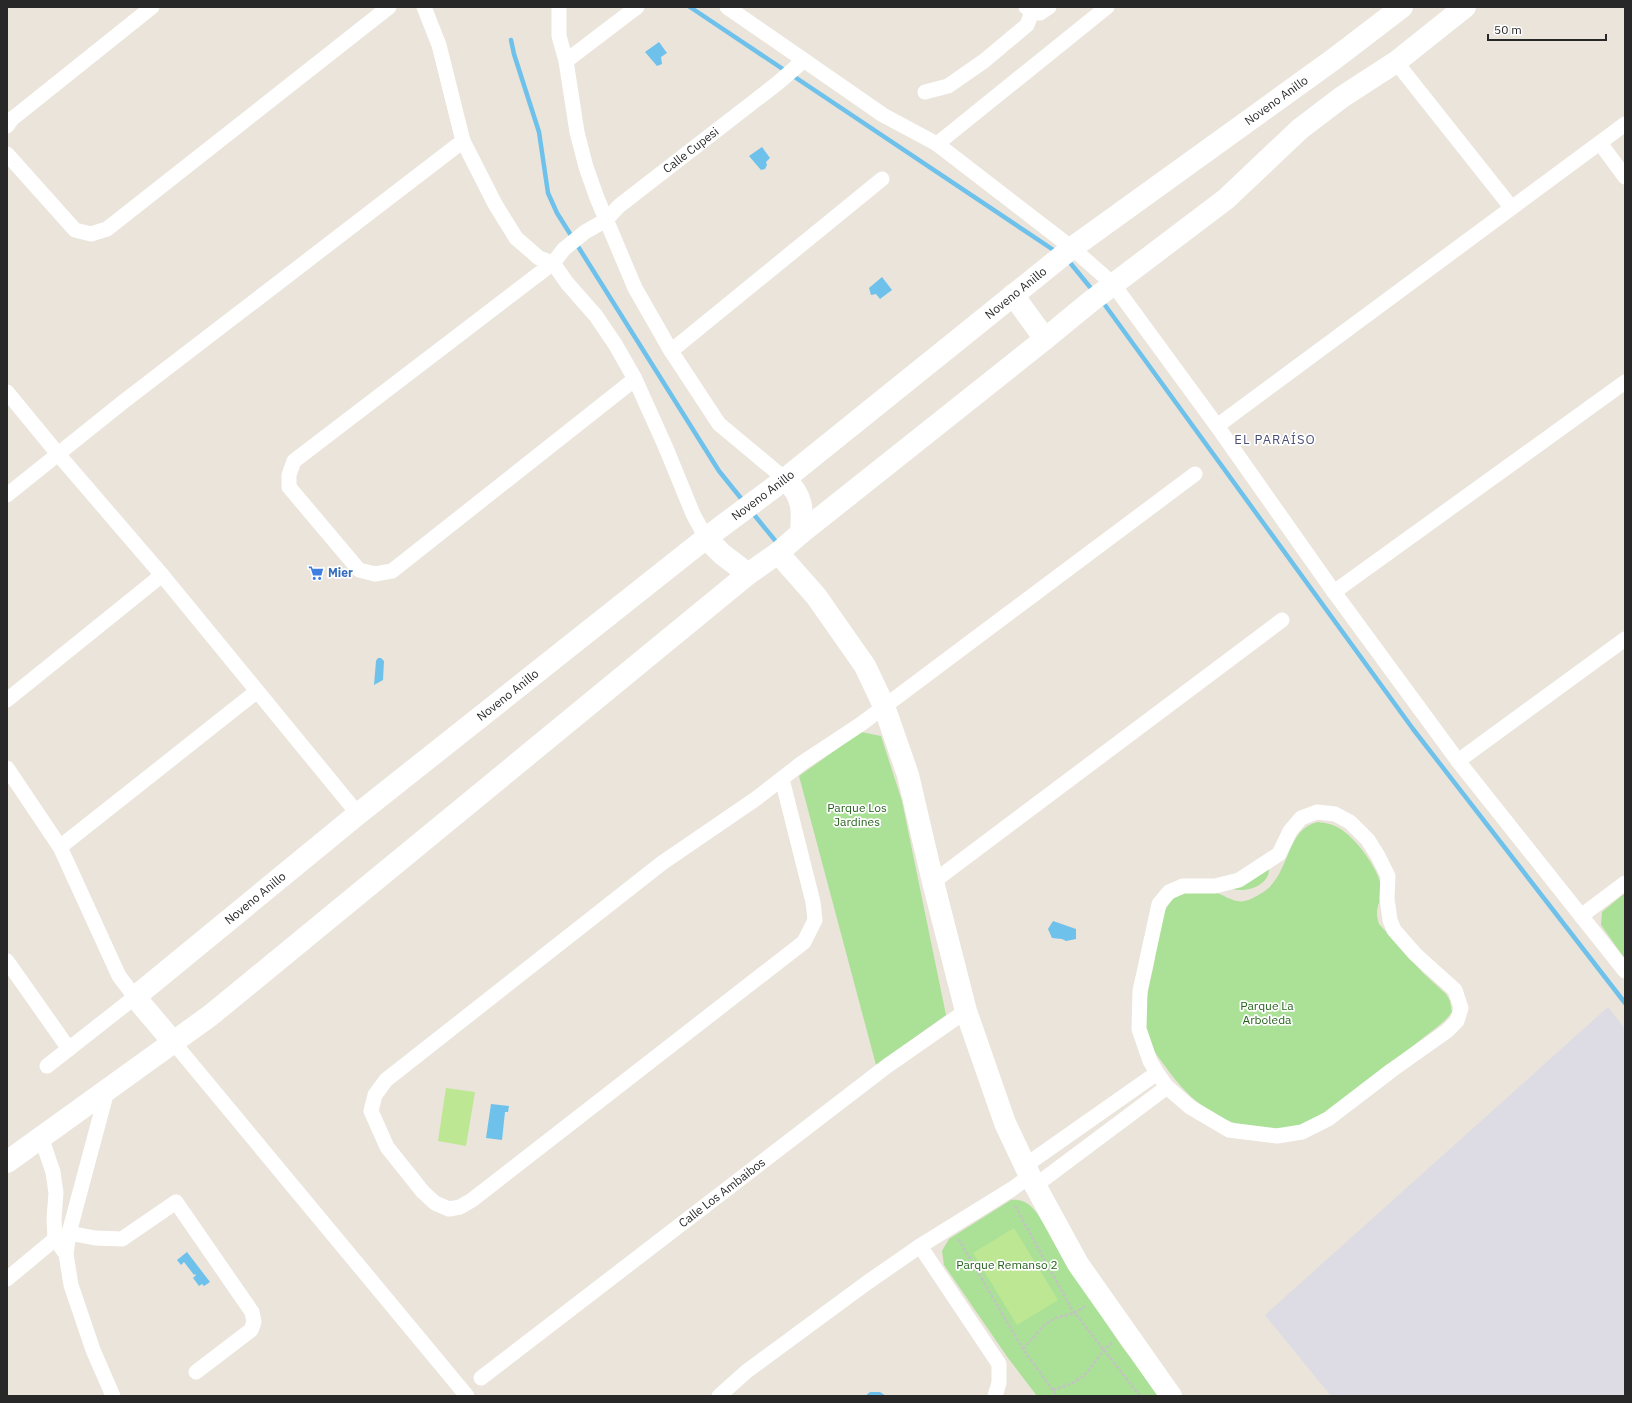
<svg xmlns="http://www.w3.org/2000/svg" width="1632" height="1403" viewBox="0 0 1632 1403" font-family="'IBM Plex Sans',sans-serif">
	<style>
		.industrial { fill: #dddbe3 }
		.green { fill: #abe097 }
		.pitch { fill: #bde793 }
		.water { fill: #6ec1eb }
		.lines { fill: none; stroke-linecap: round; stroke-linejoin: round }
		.stream { stroke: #6ec1eb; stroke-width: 4.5 }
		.path { stroke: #c3c3c3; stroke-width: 2.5; stroke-dasharray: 3 2; stroke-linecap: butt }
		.street { stroke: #fff; stroke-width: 15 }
		.secondary { stroke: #fff; stroke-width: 22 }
		.labels { text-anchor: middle; stroke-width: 3.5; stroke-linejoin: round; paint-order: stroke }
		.street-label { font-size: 12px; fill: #282828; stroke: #fff }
		.shop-label { font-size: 12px; font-weight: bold; fill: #366cbe; stroke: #fff; text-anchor: start }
		.park-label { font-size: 12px; fill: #25621b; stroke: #fff }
		.neighbourhood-label { font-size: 13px; letter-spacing: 1px; fill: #4a4f77; stroke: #fff }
	</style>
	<rect width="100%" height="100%" fill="#eae4da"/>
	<path class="industrial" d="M 1608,1007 L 1625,1029 L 1625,1396 L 1331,1396 L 1265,1315 Z"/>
	<path class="green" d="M 861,732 L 881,736 L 902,801 L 946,1015 L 876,1065 L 799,776 Z
		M 1318,822 C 1326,823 1332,824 1339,828 C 1355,837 1380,870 1381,888 C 1382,904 1373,907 1379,924 L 1423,973 L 1446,994 L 1450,1001 L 1452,1012 C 1446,1021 1437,1027 1428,1034 C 1408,1050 1387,1066 1366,1082 C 1352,1092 1338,1106 1322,1114 C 1314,1119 1302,1126 1293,1127 C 1238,1137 1195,1110 1165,1066 C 1159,1058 1151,1048 1148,1038 C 1141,1015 1149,987 1154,964 C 1158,942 1158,912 1175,897 C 1184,889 1205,891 1217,893 C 1224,895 1230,900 1237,901 C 1244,903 1254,898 1260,894 C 1291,878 1284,829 1318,822 Z
		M 1269,868 C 1270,886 1246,893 1232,889 Z
		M 1625,893 L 1625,959 L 1601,925 L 1602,912 Z
		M 1011,1200 C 1023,1199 1029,1203 1037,1213 L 1096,1308 L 1123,1348 L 1162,1396 L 1037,1396 L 1008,1358 L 944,1265 L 942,1251 L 949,1239 Z"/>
	<path class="pitch" d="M 446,1088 L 475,1092 L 466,1146 L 438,1141 Z
		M 1014,1228 L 1058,1300 L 1017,1325 L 973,1253 Z"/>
	<path class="water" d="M 659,42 L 667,53 L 661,57 L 662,64 L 657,66 L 645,52 Z
		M 762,147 L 770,158 L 766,162 L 767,165 L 765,169 L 761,170 L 749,156 Z
		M 882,277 L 892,290 L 880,299 L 876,294 L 871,295 L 869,288 Z
		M 378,658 L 381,658 L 384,661 L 383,680 L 374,685 L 376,661 Z
		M 1053,921 L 1076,929 L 1076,939 L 1066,941 L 1062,939 L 1052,938 L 1048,929 Z
		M 491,1104 L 509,1106 L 508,1112 L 505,1112 L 502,1140 L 486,1138 Z
		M 187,1252 L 210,1282 L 204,1286 L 202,1284 L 199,1286 L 193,1278 L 196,1275 L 195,1274 L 194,1275 L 184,1262 L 181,1265 L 177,1260 Z
		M 870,1392 L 880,1392 L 886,1396 L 865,1396 Z"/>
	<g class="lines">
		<path class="stream" d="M 690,7 L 1058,253
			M 511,40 L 514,54 L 539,132 L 548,193 L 557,213 L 719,471 L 744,502
			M 1067,259 L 1094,292
			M 1102,301 L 1413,729 L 1625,1003
			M 751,511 L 778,544"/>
		<path class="path" d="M 1015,1206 L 1071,1308 L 1140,1396
			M 960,1240 L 959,1240 L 1023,1349 L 1057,1396
			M 1023,1349 L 1045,1324 L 1058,1317 L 1075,1313 L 1085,1306
			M 1053,1390 C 1062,1387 1075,1383 1082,1377 C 1094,1367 1099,1352 1112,1343"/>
		<g class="street">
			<path d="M 424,7 L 439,45 L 463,141 L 495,204 L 516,238 L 539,258 L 553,263 L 567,283 L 596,316 L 615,344 L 635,379 L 666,448 L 693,514 L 706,538"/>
			<path d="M 559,7 L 559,36 L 566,61 L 577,132 L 586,167 L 597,198 L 635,288 L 671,351 L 719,424 L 785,479"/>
			<path d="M 727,7 L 883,115 L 937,144 L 1072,248 L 1113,284 L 1217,426 L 1334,592 L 1458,761 L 1625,971"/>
			<path d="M 1032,12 L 1040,13 L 1049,7"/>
			<path d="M 566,61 L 637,7"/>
			<path d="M 1396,62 L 1511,207"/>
			<path d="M 925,92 L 948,86 L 984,61 L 1027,25 L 1032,12 L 1026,7"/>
			<path d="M 7,126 L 12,119 L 152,7"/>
			<path d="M 1600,143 L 1625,177"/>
			<path d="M 937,144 L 1107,7"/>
			<path d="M 7,154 L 75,230 L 91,234 L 107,229 L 389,7"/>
			<path d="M 671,351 L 882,179"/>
			<path id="s1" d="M 635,379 L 392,571 L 375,574 L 359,570 L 289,487 L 289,475 L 294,461 L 553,263 L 564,249 L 585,232 L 606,220 L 619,206 L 779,82 L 804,60"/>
			<path d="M 7,392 L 58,454 L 162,575 L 358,814"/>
			<path d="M 1217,426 L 1625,124"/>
			<path d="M 7,495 L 123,402 L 463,141"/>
			<path d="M 1334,592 L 1625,382"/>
			<path d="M 7,700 L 162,575"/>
			<path d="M 1458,761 L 1625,639"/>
			<path d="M 7,768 L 60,847 L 119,976 L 135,997 L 47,1066"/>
			<path d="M 782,779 L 813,902 L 815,920 L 804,942 L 472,1200 L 460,1207 L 449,1209 L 435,1203 L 423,1192 L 387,1147 L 371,1111 L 375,1095 L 386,1080 L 662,863 L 757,798 L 802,763 L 861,724 L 1195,474"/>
			<path d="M 1317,812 L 1335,814 L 1350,822 L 1368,840 L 1378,856 L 1388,876 L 1387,898 L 1390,920 L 1394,930 L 1415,954 L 1455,990 L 1461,1008 L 1457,1021 L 1447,1031 L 1392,1070 L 1328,1119 L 1302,1132 L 1277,1136 L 1229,1130 L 1190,1107 L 1167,1087 L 1157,1073 L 1150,1061 L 1139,1029 L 1140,991 L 1159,904 L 1169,892 L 1183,886 L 1215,886 L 1239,880 L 1279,854 L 1290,831 L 1301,818 Z"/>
			<path d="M 60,847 L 256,692"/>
			<path d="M 933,882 L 1282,620"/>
			<path d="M 1581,916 L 1625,883"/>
			<path d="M 7,961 L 69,1049"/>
			<path d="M 174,1043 L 467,1396"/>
			<path d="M 107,1091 L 69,1233 L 66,1254 L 71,1285 L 93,1350 L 113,1396"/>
			<path d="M 41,1137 L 53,1172 L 56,1193 L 54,1219 L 55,1239 L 66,1254"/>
			<path d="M 1026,1165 L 1157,1073"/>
			<path d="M 1036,1185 L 1167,1087"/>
			<path d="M 69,1233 L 95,1238 L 122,1239 L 176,1202 L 252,1312 L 254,1322 L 251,1330 L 196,1372"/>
			<path d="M 920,1246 L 999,1364 L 999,1383 L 995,1396"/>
			<path d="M 7,1279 L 55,1239"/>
			<path id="s2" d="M 481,1378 L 887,1066 L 966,1011"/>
			<path d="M 719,1396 L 747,1371 L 868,1282 L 920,1246 L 1012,1189 L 1030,1176"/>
		</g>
		<g class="secondary">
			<path d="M 1013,295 L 1045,339"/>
			<path d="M 801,533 L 1045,339 L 1090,302 L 1226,199 L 1300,129 L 1342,97 L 1396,62 L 1465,7"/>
			<path d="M 706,538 L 722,554 L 748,574 L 778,553 L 801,533 C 803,509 803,496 785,479"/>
			<path d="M 778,553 L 816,596 L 865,666 L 884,706 L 908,775 L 933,882 L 966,1011 L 1005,1123 L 1030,1176 L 1078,1264 L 1171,1396"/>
			<path id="s3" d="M 174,1043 L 135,997 L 358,814 L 706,538 L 785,479 L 1072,248 L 1334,59 L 1402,7"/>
			<path d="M 7,1162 L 211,1015 L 748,574"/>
		</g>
	</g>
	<defs>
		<g id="supermarket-bare" transform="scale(1.2)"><path d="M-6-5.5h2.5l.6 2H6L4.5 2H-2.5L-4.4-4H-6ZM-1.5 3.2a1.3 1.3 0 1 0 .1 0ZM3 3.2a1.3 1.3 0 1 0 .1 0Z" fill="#3f7fe0" stroke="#fff" stroke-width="2.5" paint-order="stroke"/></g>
	</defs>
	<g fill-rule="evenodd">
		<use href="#supermarket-bare" x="316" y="573"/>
	</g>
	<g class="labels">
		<g class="street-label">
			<text dy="4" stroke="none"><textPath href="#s3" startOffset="1512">Noveno Anillo</textPath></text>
			<text dy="4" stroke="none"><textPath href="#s1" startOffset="984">Calle Cupesi</textPath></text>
			<text dy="4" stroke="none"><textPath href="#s3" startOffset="1188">Noveno Anillo</textPath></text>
			<text dy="4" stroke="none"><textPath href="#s3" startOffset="864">Noveno Anillo</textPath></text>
			<text dy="4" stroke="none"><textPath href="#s3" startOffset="540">Noveno Anillo</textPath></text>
			<text dy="4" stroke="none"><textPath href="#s3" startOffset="216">Noveno Anillo</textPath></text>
			<text dy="4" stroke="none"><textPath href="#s2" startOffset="304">Calle Los Ambaibos</textPath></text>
		</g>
		<g class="shop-label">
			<text x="328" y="577">Mier</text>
		</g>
		<g class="park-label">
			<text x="857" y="812">Parque Los<tspan x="857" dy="14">Jardines</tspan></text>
			<text x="1267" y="1010">Parque La<tspan x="1267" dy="14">Arboleda</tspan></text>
			<text x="1007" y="1269">Parque Remanso 2</text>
		</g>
		<g class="neighbourhood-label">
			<text x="1275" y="444">EL PARAÍSO</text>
		</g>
	</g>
	<rect width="1632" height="1403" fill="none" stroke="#282828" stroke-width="16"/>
	<path d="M1488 34v6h118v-6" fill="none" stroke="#282828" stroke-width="2"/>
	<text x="1494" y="34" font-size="12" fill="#282828" stroke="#ffffff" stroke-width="3" paint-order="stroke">50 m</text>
</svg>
